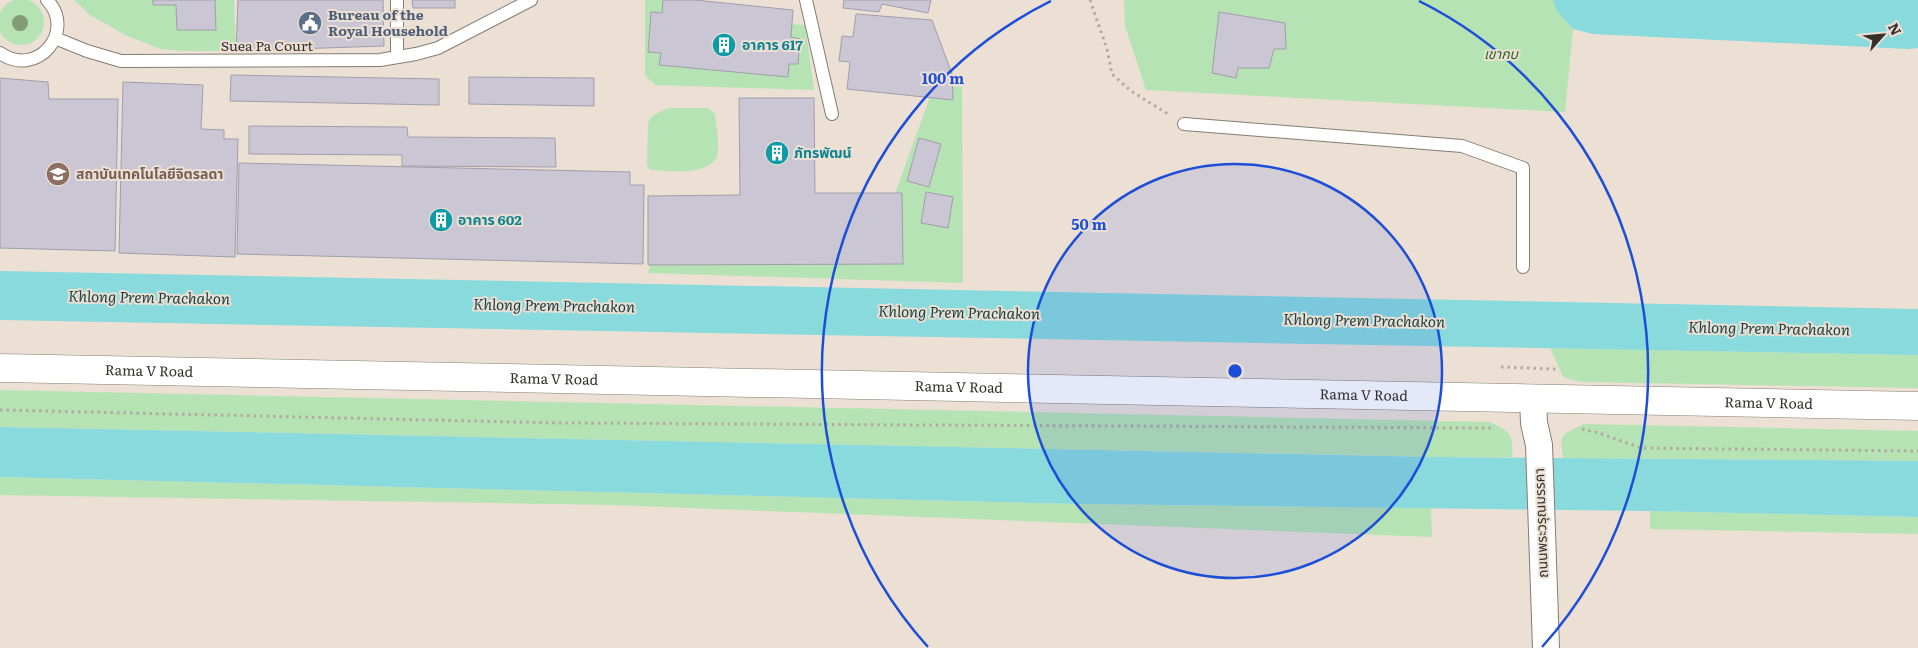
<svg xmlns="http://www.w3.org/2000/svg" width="1918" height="648" viewBox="0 0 1918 648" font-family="Literata,'Noto Sans Thai',serif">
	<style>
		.green { fill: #b6e3b3 }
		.water { fill: #88dadd }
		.building { fill: #cbc6d4; stroke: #a29daa }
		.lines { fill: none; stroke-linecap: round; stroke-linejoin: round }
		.service-casing { stroke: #867c72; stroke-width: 14 }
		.minor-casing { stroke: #867c72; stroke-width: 28 }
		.secondary-casing { stroke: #867c72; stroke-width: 29 }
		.path { stroke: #b3a9a1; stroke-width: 3; stroke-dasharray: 2.5 4; stroke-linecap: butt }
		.service { stroke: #fff; stroke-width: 12 }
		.minor { stroke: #fff; stroke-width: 26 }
		.secondary { stroke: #fff; stroke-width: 28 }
		.tree { fill: #819c76 }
		.ring { fill: none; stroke: #1d4ed8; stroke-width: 2.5 }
		.labels { text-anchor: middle; stroke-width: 4; stroke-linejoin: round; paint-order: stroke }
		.service-label { font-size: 14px; font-weight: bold; fill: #4e5e75; stroke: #ece0d5; text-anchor: start }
		.culture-label { font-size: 14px; font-weight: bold; fill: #0d838f; stroke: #ece0d5; text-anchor: start }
		.street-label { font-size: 14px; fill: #35302c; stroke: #ece0d5 }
		.park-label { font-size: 14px; font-style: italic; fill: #296429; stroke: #ece0d5 }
		.education-label { font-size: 14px; font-weight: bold; fill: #785e54; stroke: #ece0d5; text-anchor: start }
		.water-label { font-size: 15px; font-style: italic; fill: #194142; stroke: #ece0d5 }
		.centre { fill: #1d4ed8; stroke: #ece0d5; stroke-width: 2.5 }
		.ring-label { font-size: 15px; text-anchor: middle; font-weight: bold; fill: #1d4ed8; stroke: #ece0d5; stroke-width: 4; stroke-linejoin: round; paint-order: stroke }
	</style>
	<rect width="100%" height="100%" fill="#ece0d5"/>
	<path class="green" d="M-2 22a23 23 0 1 1 46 0a23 23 0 1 1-46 0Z
		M 74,0 L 234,0 L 236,51 L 184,51 L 160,49 L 125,35 L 90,15 Z
		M 645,0 L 676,0 L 680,18 L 805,25 L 814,90 L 655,85 L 645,75 Z
		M 1124,0 L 1553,0 L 1557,11 L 1573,29 L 1565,112 L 1146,90 L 1125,26 Z
		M 934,86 L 962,87 L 963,283 L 648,273 L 656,249 L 884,224 Z
		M 668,108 L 708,108 L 715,114 C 716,123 720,148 717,156 C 710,176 666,172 649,169 L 647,164 L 648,123 L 652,116 Z
		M 1550,348 L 1918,355 L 1918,388 L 1580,382 L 1563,377 Z
		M 0,390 L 1490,422 C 1510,432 1514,434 1512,457 L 1432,457 L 0,427 Z
		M 1583,424 L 1918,431 L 1918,461 L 1563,458 C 1559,433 1561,436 1583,424 Z
		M 0,477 L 1079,504 L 1431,508 L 1432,537 L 613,505 L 0,495 Z
		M 1650,511 L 1918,517 L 1918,534 L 1650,529 Z"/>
	<path class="water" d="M 1553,0 L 1918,0 L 1918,48 L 1908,49 L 1593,34 L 1573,29 L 1557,11 Z
		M 0,271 L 1918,309 L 1918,355 L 0,320 Z
		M 0,427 L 1432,457 L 1918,461 L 1918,517 L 1650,511 L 1079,504 L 0,477 Z"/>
	<path class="building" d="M 153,0 L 215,0 L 216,30 L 177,30 L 176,5 L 153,5 Z
		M 238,0 L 383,0 L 384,46 L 236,51 Z
		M 412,0 L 455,0 L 455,8 L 413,8 Z
		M 663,0 L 695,0 L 793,10 L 791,37 L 800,39 L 798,64 L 789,64 L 788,77 L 659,65 L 661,53 L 648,52 L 651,12 L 662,13 Z
		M 844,0 L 931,0 L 928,13 L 882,4 L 879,12 L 843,8 Z
		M 1219,12 L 1285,23 L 1286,49 L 1274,49 L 1269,68 L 1238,68 L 1236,78 L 1212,73 Z
		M 856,14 L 932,20 L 952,74 L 953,100 L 847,89 L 850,62 L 839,61 L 842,36 L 853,37 Z
		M 231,75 L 439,79 L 439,105 L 230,101 Z
		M 469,77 L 594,78 L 594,106 L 469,104 Z
		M 0,78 L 48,82 L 49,99 L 118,99 L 115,251 L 0,248 Z
		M 123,82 L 203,85 L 201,129 L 224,130 L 224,139 L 238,139 L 235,257 L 119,253 Z
		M 739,98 L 814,98 L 815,193 L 902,193 L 903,264 L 648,265 L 648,196 L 740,195 Z
		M 249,126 L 407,127 L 408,137 L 555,138 L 556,167 L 402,166 L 402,155 L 249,154 Z
		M 919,138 L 941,144 L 929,187 L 907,181 Z
		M 239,163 L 630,172 L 630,185 L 644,185 L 643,264 L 237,254 Z
		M 926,192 L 953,197 L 948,228 L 921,223 Z"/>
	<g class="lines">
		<g class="service-casing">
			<path id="service" d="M 397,0 L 397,57
				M 806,0 L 832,114
				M 55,38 L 87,51 L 121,61 L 380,60 L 416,54 L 438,48 L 531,0
				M 0,53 C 37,79 77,31 47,0
				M 1184,124 L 1462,146 L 1523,168 L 1523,267"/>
		</g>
		<g class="minor-casing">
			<path id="minor" d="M 1533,399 L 1534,423 L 1539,445 L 1546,648"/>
		</g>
		<g class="secondary-casing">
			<g id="secondary">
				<path id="s1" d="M 0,368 L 1918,406"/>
			</g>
		</g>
		<path class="path" d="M 1090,0 L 1107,49 L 1112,74 L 1131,91 L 1168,114
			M 1501,367 L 1556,369
			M 0,410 L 559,423 L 1491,428 L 1492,426
			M 1582,429 L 1599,433 L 1641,448 L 1918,451"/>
		<use href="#service" class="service"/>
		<use href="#minor" class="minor"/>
		<use href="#secondary" class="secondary"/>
	</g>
	<circle class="tree" cx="20" cy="23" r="8"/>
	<circle cx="1235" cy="371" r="207" fill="#1d4ed8" fill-opacity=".12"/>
	<g class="ring">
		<circle cx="1235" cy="371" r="207"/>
		<path d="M928 647A413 413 0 0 1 1051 1M1419 1A413 413 0 0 1 1542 647"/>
	</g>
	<defs>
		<g id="civic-disc" transform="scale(1.25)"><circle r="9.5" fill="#5c6f8a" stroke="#ece0d5"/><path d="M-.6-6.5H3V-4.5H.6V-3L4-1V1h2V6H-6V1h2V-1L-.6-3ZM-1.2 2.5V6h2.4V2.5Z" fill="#fff"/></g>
		<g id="building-disc" transform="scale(1.25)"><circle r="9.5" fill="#0f9aa8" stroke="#ece0d5"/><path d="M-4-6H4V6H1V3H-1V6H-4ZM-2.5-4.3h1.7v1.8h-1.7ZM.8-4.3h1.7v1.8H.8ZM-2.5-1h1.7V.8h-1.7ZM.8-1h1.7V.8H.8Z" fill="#fff"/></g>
		<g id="university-disc" transform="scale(1.25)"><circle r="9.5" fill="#8d6e63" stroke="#ece0d5"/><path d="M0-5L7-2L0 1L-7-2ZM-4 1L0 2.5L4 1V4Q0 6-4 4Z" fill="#fff"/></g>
	</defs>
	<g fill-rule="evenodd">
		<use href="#civic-disc" x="310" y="23"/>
		<use href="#building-disc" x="724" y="45"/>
		<use href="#building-disc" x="777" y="153"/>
		<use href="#university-disc" x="58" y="174"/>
		<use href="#building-disc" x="441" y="220"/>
	</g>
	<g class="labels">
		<g class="service-label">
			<text x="328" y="20">Bureau of the<tspan x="328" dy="16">Royal Household</tspan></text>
		</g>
		<g class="culture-label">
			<text x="742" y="50">อาคาร 617</text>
			<text x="794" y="158">ภัทรพัฒน์</text>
			<text x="458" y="225">อาคาร 602</text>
		</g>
		<g class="street-label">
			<text x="267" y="51">Suea Pa Court</text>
			<text dy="5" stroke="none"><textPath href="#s1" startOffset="149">Rama V Road</textPath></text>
			<text dy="5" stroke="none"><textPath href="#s1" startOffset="554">Rama V Road</textPath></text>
			<text dy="5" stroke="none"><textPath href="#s1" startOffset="959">Rama V Road</textPath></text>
			<text dy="5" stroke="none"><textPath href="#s1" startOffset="1364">Rama V Road</textPath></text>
			<text dy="5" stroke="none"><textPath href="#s1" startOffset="1769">Rama V Road</textPath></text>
			<text transform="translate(1541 523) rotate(-92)" y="5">ถนนพระวรุณมรรคา</text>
		</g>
		<g class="park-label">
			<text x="1501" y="59">เขากบ</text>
		</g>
		<g class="education-label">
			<text x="76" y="179">สถาบันเทคโนโลยีจิตรลดา</text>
		</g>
		<g class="water-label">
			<text transform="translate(149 298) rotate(1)" y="5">Khlong Prem Prachakon</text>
			<text transform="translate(554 306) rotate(1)" y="5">Khlong Prem Prachakon</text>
			<text transform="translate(959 313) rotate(1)" y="5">Khlong Prem Prachakon</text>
			<text transform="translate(1364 321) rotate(1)" y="5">Khlong Prem Prachakon</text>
			<text transform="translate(1769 329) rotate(1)" y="5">Khlong Prem Prachakon</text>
		</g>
	</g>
	<circle cx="1235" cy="371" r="8" class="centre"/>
	<g class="ring-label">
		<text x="943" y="84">100 m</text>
		<text x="1089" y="230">50 m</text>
	</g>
	<g transform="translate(1883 35) rotate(63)" stroke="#ece0d5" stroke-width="4" paint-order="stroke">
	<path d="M0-4L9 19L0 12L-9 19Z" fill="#35302c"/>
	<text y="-8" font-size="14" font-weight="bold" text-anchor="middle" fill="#35302c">N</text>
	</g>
</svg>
